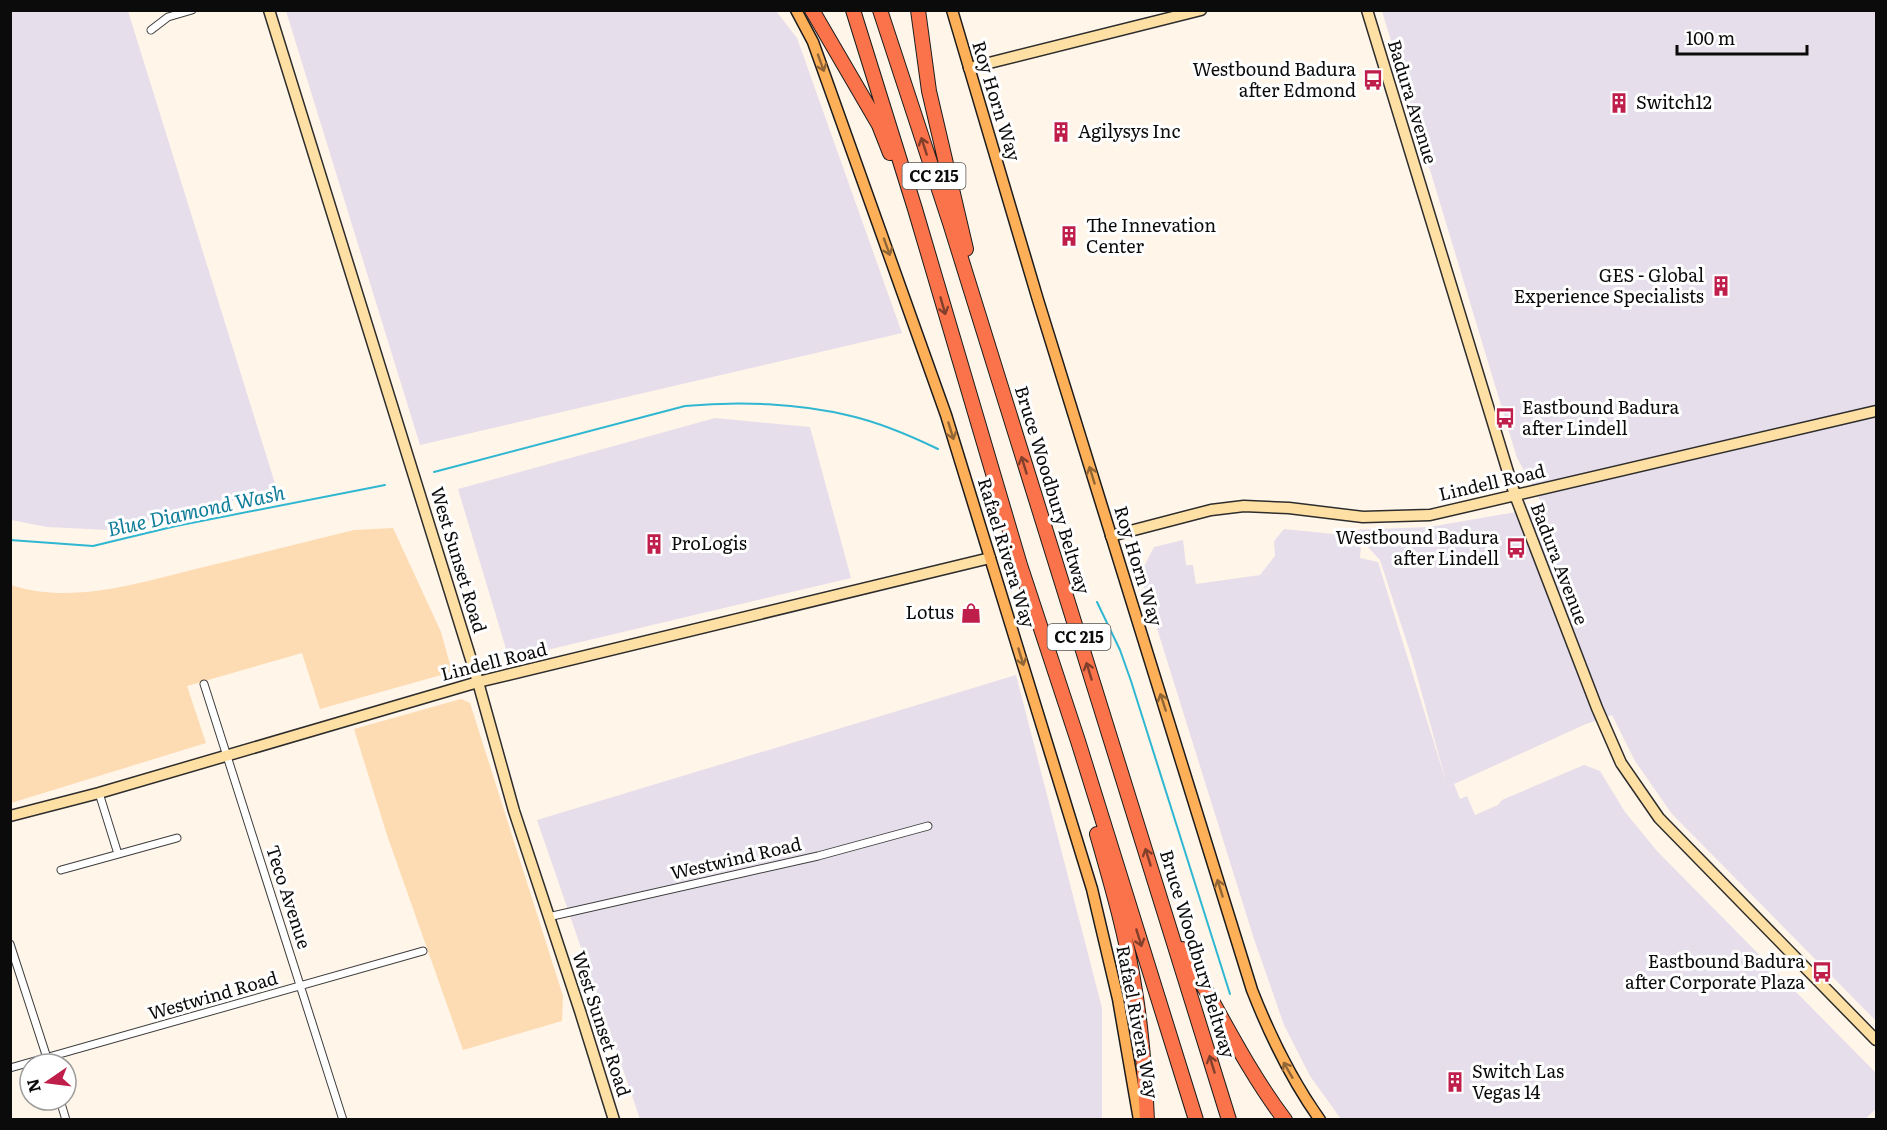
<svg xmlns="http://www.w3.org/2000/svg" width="1887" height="1130" viewBox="0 0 1887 1130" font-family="Literata,serif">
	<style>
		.industrial { fill: #e6deeb }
		.sand { fill: #fddbb3 }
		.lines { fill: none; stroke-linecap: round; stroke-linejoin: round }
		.stream { stroke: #2fb7d2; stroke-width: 2 }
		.street-casing { stroke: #3e3e3e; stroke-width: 9 }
		.secondary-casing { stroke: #2d2d2d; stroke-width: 13 }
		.primary-casing { stroke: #1c1c1c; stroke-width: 13 }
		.highway-casing { stroke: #1c1c1c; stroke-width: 16 }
		.street { stroke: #fff; stroke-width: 7 }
		.secondary { stroke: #ffe0a4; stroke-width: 10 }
		.primary { stroke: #feb059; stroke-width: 10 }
		.highway { stroke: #fa734b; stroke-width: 14 }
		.oneway { stroke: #916636 }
		.oneway2 { stroke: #823f2b }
		.labels { text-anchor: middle; stroke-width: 6; stroke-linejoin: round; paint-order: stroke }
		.shield { fill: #fff; stroke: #545454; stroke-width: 1.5 }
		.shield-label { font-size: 16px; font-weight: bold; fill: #0b0b0b }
		.poi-label { font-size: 18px; fill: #0b0b0b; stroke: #fff; text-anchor: start }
		.street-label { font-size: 18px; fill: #0b0b0b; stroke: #fff }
		.water-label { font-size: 20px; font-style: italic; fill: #107d99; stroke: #fff }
	</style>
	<rect width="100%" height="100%" fill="#fff5e9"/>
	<path class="industrial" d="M 10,11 L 128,11 L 277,490 L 110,530 L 47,527 L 11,520 Z
		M 286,11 L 776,11 L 797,38 L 902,333 L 420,445 Z
		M 1382,11 L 1876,11 L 1876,1021 L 1672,814 L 1635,761 L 1612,715 L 1586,724 L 1454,784 L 1460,799 L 1467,796 L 1475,815 L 1498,805 L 1502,800 L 1584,765 L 1600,771 L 1625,812 L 1657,851 L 1876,1073 L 1876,1109 L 1864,1120 L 1341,1119 L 1310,1076 L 1284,1025 L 1254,939 L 1140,574 L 1154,547 L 1183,540 L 1186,565 L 1193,565 L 1196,584 L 1260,575 L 1275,556 L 1274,541 L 1284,529 L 1353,536 L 1361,546 L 1360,558 L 1378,562 L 1447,785 L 1412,658 L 1380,560 L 1352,530 L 1429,527 L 1544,507 L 1517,458 Z
		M 715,418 L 810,427 L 851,578 L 509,659 L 458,489 Z
		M 1016,675 L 1102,1008 L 1102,1119 L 640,1119 L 537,820 Z"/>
	<path class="sand" d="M 393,528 L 441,632 L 452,672 L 320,709 L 302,653 L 187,686 L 206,743 L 11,803 L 11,585 C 74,606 145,581 208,566 C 257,554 306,542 354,530 Z
		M 461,699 L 470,703 L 563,996 L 562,1021 L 463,1050 L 387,835 L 354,729 Z"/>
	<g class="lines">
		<path class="stream" d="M 434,472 L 685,406 C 738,401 799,403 851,416 C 881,423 911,436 938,449
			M 10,540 L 93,546 L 176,526 L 385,485
			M 1097,602 L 1120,650 L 1131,681 L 1230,994"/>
		<g class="street-casing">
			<path id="street" d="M 151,30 L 168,17 L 192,10
				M 204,684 L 343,1120
				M 99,793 L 118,854
				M 61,870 L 177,838
				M 548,917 L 818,856 L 928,826
				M 10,944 L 49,1064
				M 10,1068 L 423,951
				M 60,1100 L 66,1120"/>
		</g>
		<g class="secondary-casing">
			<path id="secondary" d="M 269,10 L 478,682 L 514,811 L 580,1011 L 614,1120
				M 1367,10 L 1515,495 L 1597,708 L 1621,763 L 1659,818 L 1876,1040
				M 969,68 L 1201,10
				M 1111,536 L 1211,510 L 1244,506 L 1289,508 L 1363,517 L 1430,515 L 1876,411
				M 10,816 L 99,793 L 478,682 L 990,558"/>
		</g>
		<g class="primary-casing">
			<path id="primary" d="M 796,10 L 813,42 L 946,415 L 1092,889 L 1118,999 L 1139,1120
				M 952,10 L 1038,300 L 1252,990 C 1270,1036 1291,1079 1320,1120"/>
		</g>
		<g class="highway-casing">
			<path id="highway" d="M 812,10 L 879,125 L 890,153
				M 853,10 L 915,209 L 1020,565 L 1078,741 L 1196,1120
				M 880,10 L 950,223 L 1229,1120
				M 918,10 L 929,91 L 966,249
				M 1097,834 C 1112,886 1127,938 1135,991 C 1142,1033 1145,1077 1147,1120
				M 1182,949 C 1217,1006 1244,1066 1285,1120"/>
		</g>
		<use href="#street" class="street"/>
		<use href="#secondary" class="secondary"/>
		<use href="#primary" class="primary"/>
		<use href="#highway" class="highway"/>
	</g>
	<defs><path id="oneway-shaft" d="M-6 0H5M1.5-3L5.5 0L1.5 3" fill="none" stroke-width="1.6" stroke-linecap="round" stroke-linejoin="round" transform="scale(1.5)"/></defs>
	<g class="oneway">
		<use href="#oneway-shaft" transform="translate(821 63) rotate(70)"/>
		<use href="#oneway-shaft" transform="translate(887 247) rotate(70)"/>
		<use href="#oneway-shaft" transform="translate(951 431) rotate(73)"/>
		<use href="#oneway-shaft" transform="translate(1092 475) rotate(-107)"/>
		<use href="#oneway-shaft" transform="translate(1021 657) rotate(73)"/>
		<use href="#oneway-shaft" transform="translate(1163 702) rotate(-108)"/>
		<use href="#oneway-shaft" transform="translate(1220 888) rotate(-107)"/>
		<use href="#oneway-shaft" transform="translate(1288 1070) rotate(-120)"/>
	</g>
	<g class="oneway2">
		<use href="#oneway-shaft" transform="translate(924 146) rotate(-108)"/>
		<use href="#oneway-shaft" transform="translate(943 306) rotate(74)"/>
		<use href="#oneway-shaft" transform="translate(1024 465) rotate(-107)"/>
		<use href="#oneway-shaft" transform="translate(1089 671) rotate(-107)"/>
		<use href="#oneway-shaft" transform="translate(1148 857) rotate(-107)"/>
		<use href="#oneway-shaft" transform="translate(1139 938) rotate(73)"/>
		<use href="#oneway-shaft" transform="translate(1212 1064) rotate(-107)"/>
	</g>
	<defs>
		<g id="bus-bare" transform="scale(1.62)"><path d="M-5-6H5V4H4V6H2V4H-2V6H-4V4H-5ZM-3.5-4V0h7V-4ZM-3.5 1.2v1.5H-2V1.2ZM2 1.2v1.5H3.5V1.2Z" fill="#bf1e4b" stroke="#fff" stroke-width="2.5" paint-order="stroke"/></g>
		<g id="building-bare" transform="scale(1.62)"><path d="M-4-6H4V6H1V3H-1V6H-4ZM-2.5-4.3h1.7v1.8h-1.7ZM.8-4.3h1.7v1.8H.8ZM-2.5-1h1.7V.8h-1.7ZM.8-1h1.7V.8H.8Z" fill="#bf1e4b" stroke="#fff" stroke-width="2.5" paint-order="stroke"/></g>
		<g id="shop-bare" transform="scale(1.62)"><path d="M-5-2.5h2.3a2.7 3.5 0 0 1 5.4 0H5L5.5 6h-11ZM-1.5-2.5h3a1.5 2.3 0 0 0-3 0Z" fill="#bf1e4b" stroke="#fff" stroke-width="2.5" paint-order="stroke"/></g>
	</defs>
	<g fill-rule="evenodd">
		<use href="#bus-bare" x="1373" y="80"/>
		<use href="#building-bare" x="1619" y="103"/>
		<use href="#building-bare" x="1061" y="132"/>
		<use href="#building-bare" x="1069" y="236"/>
		<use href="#building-bare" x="1721" y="286"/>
		<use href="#bus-bare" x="1505" y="418"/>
		<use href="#building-bare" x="654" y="544"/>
		<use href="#bus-bare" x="1516" y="548"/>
		<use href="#shop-bare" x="971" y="613"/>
		<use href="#bus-bare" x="1822" y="972"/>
		<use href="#building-bare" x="1455" y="1082"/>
	</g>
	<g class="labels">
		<g class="shield">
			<rect x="902.5" y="163" width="63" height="26" rx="4.5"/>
			<rect x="1047.5" y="624" width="63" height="26" rx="4.5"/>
		</g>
		<g class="shield-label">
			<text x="934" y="182">CC 215</text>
			<text x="1079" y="643">CC 215</text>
		</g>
		<g class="poi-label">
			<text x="1356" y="76" text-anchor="end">Westbound Badura<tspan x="1356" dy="21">after Edmond</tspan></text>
			<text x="1636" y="109">Switch12</text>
			<text x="1078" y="138">Agilysys Inc</text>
			<text x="1086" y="232">The Innevation<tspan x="1086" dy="21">Center</tspan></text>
			<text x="1704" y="282" text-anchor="end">GES - Global<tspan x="1704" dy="21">Experience Specialists</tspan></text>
			<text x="1522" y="414">Eastbound Badura<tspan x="1522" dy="21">after Lindell</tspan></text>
			<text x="1499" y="544" text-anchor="end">Westbound Badura<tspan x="1499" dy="21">after Lindell</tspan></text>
			<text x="671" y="550">ProLogis</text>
			<text x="954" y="619" text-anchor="end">Lotus</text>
			<text x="1805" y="968" text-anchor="end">Eastbound Badura<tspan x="1805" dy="21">after Corporate Plaza</tspan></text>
			<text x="1472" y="1078">Switch Las<tspan x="1472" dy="21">Vegas 14</tspan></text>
		</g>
		<g class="street-label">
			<text transform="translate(996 101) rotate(73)" y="6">Roy Horn Way</text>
			<text transform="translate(1412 102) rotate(73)" y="6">Badura Avenue</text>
			<text transform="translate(1492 483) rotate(-13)" y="6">Lindell Road</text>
			<text transform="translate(1052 490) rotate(73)" y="6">Bruce Woodbury Beltway</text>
			<text transform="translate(1006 553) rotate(73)" y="6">Rafael Rivera Way</text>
			<text transform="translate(458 560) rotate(73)" y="6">West Sunset Road</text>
			<text transform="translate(1559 564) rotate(69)" y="6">Badura Avenue</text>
			<text transform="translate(1138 566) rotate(73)" y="6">Roy Horn Way</text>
			<text transform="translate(494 662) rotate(-14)" y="6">Lindell Road</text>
			<text transform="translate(736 859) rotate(-13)" y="6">Westwind Road</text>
			<text transform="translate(288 897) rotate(72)" y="6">Teco Avenue</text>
			<text transform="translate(1197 954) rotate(73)" y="6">Bruce Woodbury Beltway</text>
			<text transform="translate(213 996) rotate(-16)" y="6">Westwind Road</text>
			<text transform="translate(1137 1022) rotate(79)" y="6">Rafael Rivera Way</text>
			<text transform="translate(601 1024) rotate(72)" y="6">West Sunset Road</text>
		</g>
		<g class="water-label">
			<text transform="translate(196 511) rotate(-12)" y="7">Blue Diamond Wash</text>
		</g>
	</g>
	<rect width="1887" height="1130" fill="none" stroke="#0b0b0b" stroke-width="24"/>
	<g transform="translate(48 1082) rotate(256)"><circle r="28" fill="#ffffff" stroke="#9d9d9d" stroke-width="1.5"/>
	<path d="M0-4.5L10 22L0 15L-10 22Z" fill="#bf1e4b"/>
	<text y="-9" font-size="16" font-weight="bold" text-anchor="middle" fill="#0b0b0b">N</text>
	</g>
	<path d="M1677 45v9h130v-9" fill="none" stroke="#0b0b0b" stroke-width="3"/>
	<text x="1686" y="45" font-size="18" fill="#0b0b0b" stroke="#ffffff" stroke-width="4.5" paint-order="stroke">100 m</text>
</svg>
